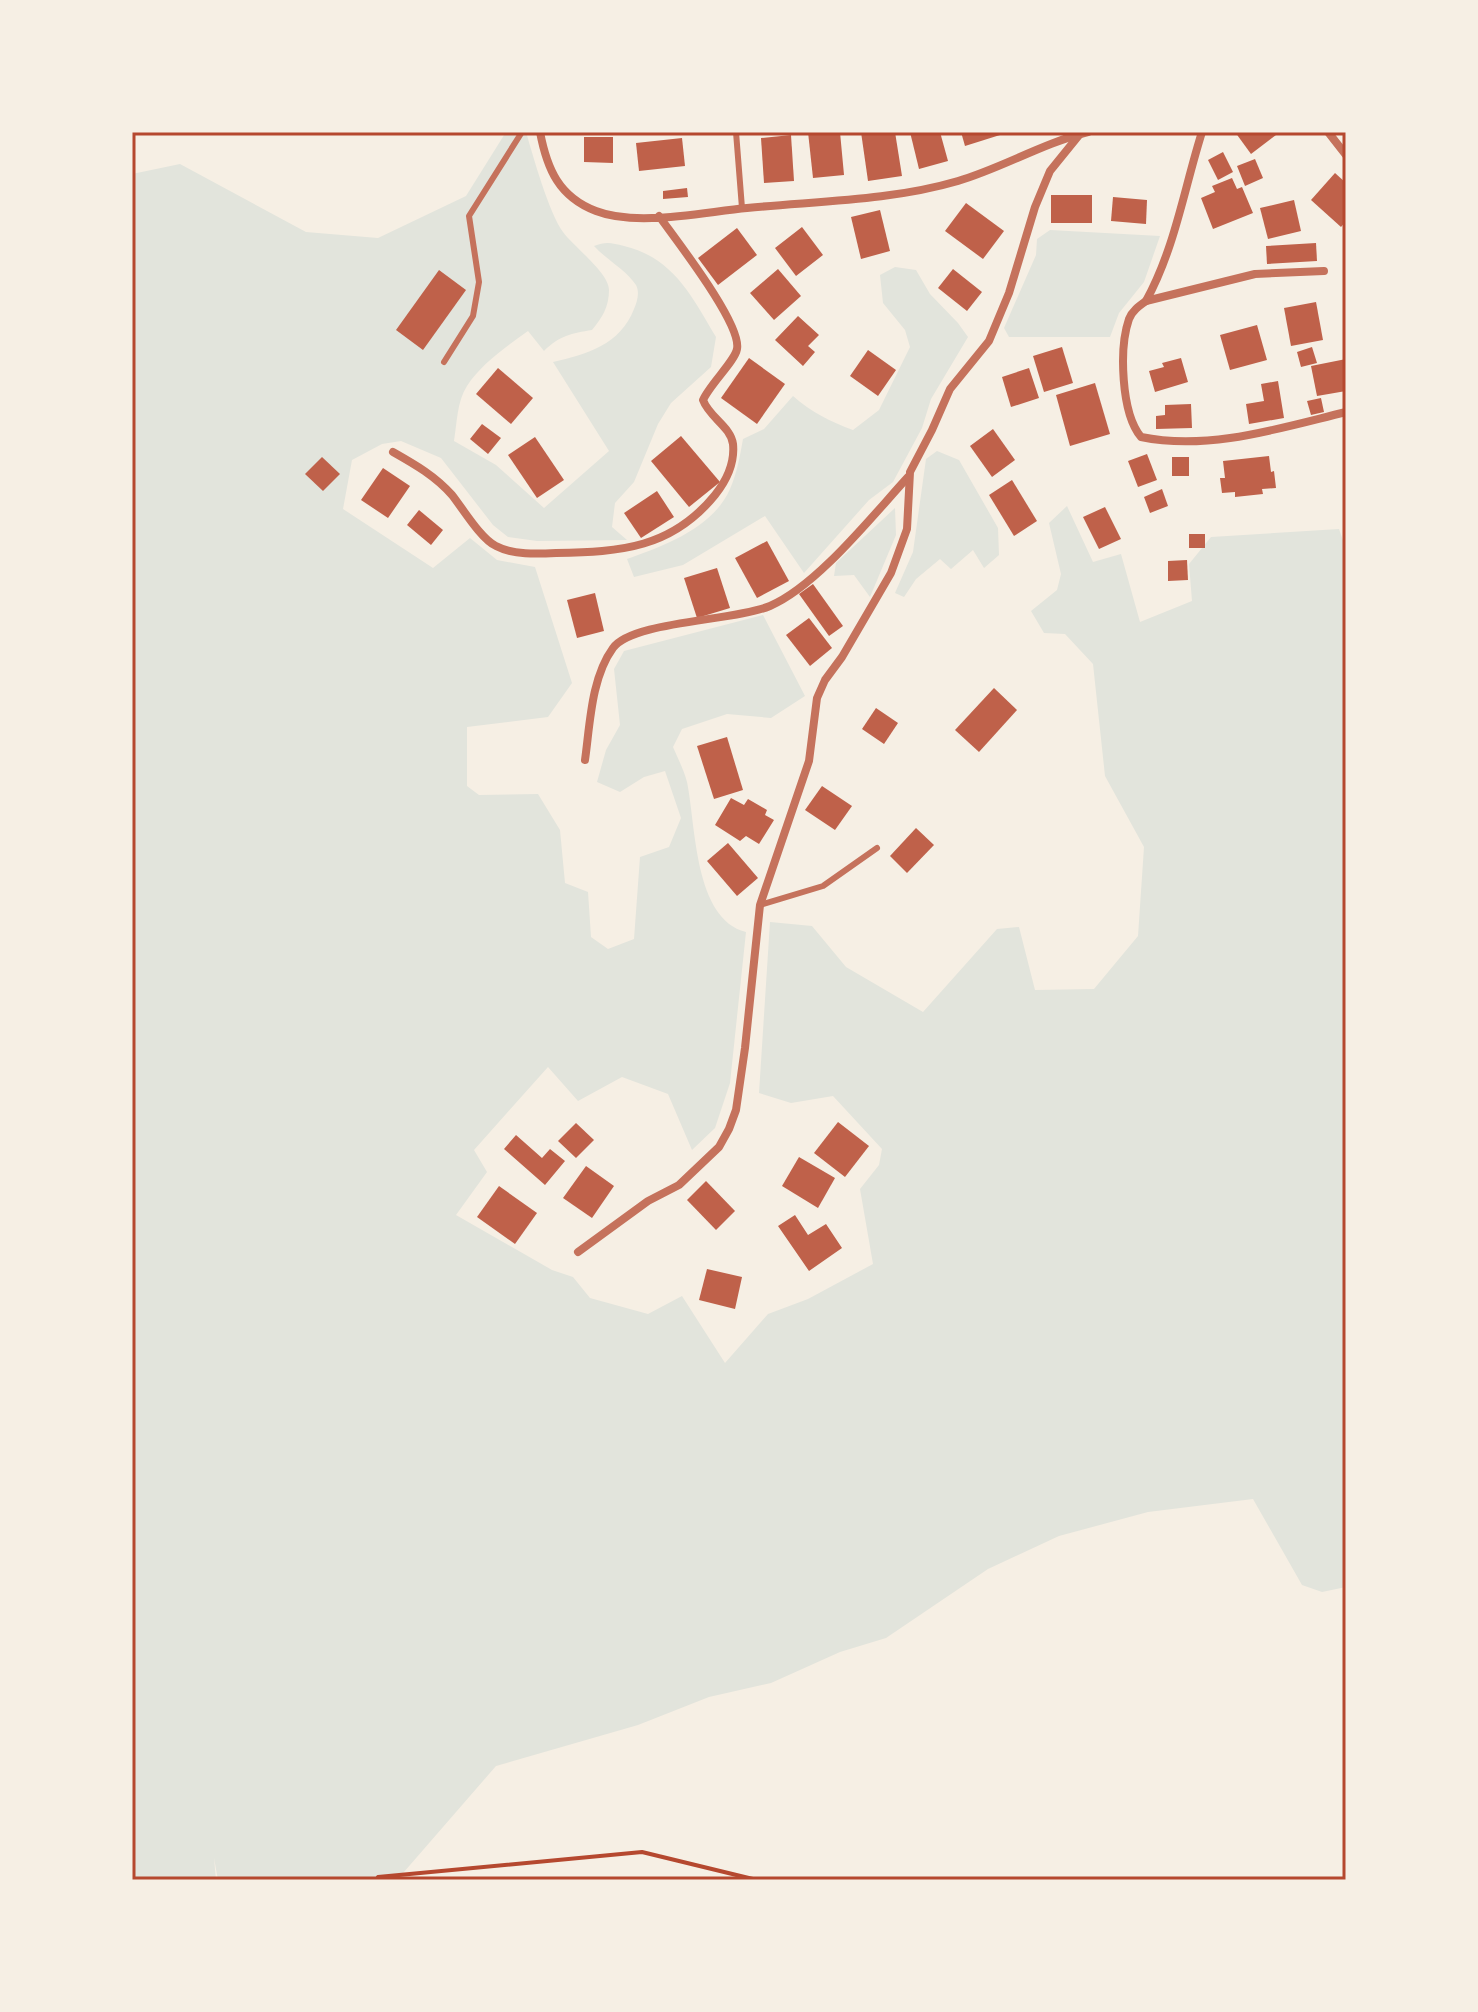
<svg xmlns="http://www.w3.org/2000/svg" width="1478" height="2012" font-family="'Sofia Sans Condensed',sans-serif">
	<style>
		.green { fill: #e2e4dc }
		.building { fill: #bf614a }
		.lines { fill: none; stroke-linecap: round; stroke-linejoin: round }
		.path { stroke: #b5482f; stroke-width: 4 }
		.service { stroke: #c5725c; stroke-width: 6 }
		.minor { stroke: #c5725c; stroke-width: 8 }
		.neatline { fill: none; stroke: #b5482f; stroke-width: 3 }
	</style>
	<rect width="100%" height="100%" fill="#f6efe4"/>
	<g class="green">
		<path d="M506 132H526C533 156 549 213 563 232 575 248 609 273 609 290 609 307 602 318 592 330 572 333 559 336 544 351L528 331C507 346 481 364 467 386 457 401 457 423 454 441L496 465 544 508 609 451 553 362C587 354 620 345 634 309 637 302 640 293 636 285 626 270 607 260 594 246 606 241 612 243 624 246 674 258 692 297 716 337L711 367 671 403 658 424 634 482 615 503 612 527 627 540 537 541 508 537 493 525 441 458 401 441 382 444 352 460 343 509 433 568 470 538 497 560 535 567 572 683 548 717 467 727V786L479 795 538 794 560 830 565 883 588 892 591 937 608 949 634 939 640 857 669 847 681 818 665 771 644 777 620 792 597 782 606 750 620 725 614 669 624 651 763 615 805 696 771 718 727 714 682 729 673 747C678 759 684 770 687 782 696 826 694 919 746 932L730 1083 715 1128 692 1150 668 1094 622 1077 578 1101 548 1067 474 1150 487 1172 456 1215 552 1270 573 1277 590 1298 648 1314 682 1296 725 1363 768 1314 808 1299 873 1264 860 1189 879 1165 882 1149 833 1096 791 1103 759 1093 770 922 812 926 846 967 923 1012 997 929 1019 927 1035 990 1094 989 1138 936 1144 847 1105 776 1093 664 1065 634 1044 633 1031 611 1057 590 1061 574 1049 523 1067 506 1093 562 1121 554 1140 622 1192 601 1189 564 1211 537 1339 529 1346 549V1587L1322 1592 1302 1585 1253 1499 1148 1512 1059 1536 988 1569 886 1638 840 1652 771 1683 709 1697 638 1725 496 1766 397 1880H218L214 1858 216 1880H132V174L180 164 306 232 378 238 466 196Z"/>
		<path d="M1050 230 1160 236 1144 282 1119 313 1110 337H1009L1004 328 1036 255 1037 239Z"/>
		<path d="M895 267 916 270 930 294 958 323 968 337 931 399 922 428 893 482 869 500 804 573 765 516 683 565 634 577 627 559C664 546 713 528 730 489 737 473 740 456 743 439L764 429 793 396C811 412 831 422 853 430L879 410 910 347 905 330 883 303 880 275Z"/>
		<path d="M937 451 959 460 998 528 999 555 984 568 973 550 951 569 940 559 916 579 904 597 895 593 913 552 926 459Z"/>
		<path d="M895 508 896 535 870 597 854 575 834 576 836 563Z"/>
	</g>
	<g class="building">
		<path d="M808 132H840L844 175 813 178Z"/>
		<path d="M861 132H895L902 176 868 181Z"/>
		<path d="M910 132H940L948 161 919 169Z"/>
		<path d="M961 132H999L1000 135 965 146Z"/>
		<path d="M1235 132H1280L1251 154Z"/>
		<path d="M791 135 794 181 764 183 761 138Z"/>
		<path d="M584 137H613V163L584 162Z"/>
		<path d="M682 138 685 166 639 171 636 143Z"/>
		<path d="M1223 152 1233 172 1218 180 1208 160Z"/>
		<path d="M1255 159 1263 178 1245 186 1237 166Z"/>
		<path d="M1335 173 1346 183V221L1341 227 1311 200Z"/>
		<path d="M1232 178 1237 189 1242 187 1253 213 1213 229 1201 198 1215 192 1212 186Z"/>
		<path d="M687 188 688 197 663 199V191Z"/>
		<rect x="1051" y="195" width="41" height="28"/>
		<path d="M1113 197 1147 200 1146 224 1111 221Z"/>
		<path d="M1294 200 1301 231 1268 239 1260 208Z"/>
		<path d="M966 203 1004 231 983 259 945 231Z"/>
		<path d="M880 210 890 251 861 259 851 217Z"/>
		<path d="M802 227 823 255 796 276 775 248Z"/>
		<path d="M737 228 757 255 718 285 698 258Z"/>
		<path d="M1316 243 1317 261 1267 264 1266 246Z"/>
		<path d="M778 269 801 296 774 320 750 293Z"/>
		<path d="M953 269 982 292 967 311 938 288Z"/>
		<path d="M439 270 466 290 423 350 396 330Z"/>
		<path d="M1316 302 1323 340 1291 346 1284 308Z"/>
		<path d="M798 316 819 335 808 346 815 352 803 366 775 340Z"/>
		<path d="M1257 325 1267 360 1230 370 1220 335Z"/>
		<path d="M1062 347 1073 383 1044 392 1033 356Z"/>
		<path d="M1312 347 1317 363 1301 367 1297 352Z"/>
		<path d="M868 350 896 370 878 396 850 376Z"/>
		<path d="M749 358 785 384 757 424 721 398Z"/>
		<path d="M1181 358 1188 382 1155 392 1149 371 1164 367 1162 363Z"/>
		<path d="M1346 359V391L1317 396 1311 366Z"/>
		<path d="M498 368 533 398 511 424 476 394Z"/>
		<path d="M1029 368 1039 398 1011 407 1002 377Z"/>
		<path d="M1278 381 1284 418 1249 424 1246 404 1264 401 1261 384Z"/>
		<path d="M1095 383 1110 434 1070 446 1056 395Z"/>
		<path d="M1321 398 1324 412 1311 415 1307 401Z"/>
		<path d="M1191 404 1192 428 1156 429V416L1165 415V405Z"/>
		<path d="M482 424 501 438 488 454 470 439Z"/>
		<path d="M993 429 1015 460 992 477 970 446Z"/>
		<path d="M681 436 720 482 689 507 651 461Z"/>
		<path d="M535 437 564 480 537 498 508 455Z"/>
		<path d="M1147 454 1157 480 1138 487 1128 461Z"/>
		<path d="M1269 456 1271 472 1274 471 1276 488 1262 489 1263 494 1235 497V492L1222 493 1220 478H1225L1223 461Z"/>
		<path d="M322 457 340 474 323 491 305 474Z"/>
		<rect x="1172" y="457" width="17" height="19"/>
		<path d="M383 468 410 486 388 518 361 500Z"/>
		<path d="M1012 480 1037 521 1014 536 989 495Z"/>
		<path d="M1162 489 1168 506 1150 513 1144 497Z"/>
		<path d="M657 491 674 517 641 538 624 513Z"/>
		<path d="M1105 507 1121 539 1099 549 1083 517Z"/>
		<path d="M419 510 443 530 431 545 407 525Z"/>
		<rect x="1189" y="534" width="16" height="14"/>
		<path d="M767 541 789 581 757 598 735 558Z"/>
		<path d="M1187 560 1188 580 1168 581V561Z"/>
		<path d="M717 568 730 608 697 618 684 578Z"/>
		<path d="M813 584 843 626 829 636 799 594Z"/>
		<path d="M595 593 604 631 577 638 567 600Z"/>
		<path d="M809 618 832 648 810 666 786 635Z"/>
		<path d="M994 688 1017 710 979 752 955 730Z"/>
		<path d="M876 708 898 723 884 744 862 729Z"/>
		<path d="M727 737 743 790 714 799 697 746Z"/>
		<path d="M822 786 852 806 835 830 805 810Z"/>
		<path d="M731 798 744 805 748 799 767 810 765 815 774 820 759 844 746 836 740 841 715 825Z"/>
		<path d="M916 828 934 845 907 873 890 856Z"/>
		<path d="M728 843 758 878 737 896 707 861Z"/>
		<path d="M838 1122 869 1146 845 1177 814 1153Z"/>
		<path d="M576 1123 594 1140 576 1158 558 1141Z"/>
		<path d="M516 1135 542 1158 550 1149 565 1161 545 1185 504 1149Z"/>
		<path d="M799 1157 835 1178 818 1208 782 1186Z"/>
		<path d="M586 1166 614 1186 592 1218 563 1198Z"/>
		<path d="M706 1181 735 1211 716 1230 687 1200Z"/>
		<path d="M499 1186 537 1213 515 1244 477 1217Z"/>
		<path d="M795 1215 808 1235 826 1224 842 1248 809 1271 778 1226Z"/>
		<path d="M707 1269 742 1277 735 1309 699 1300Z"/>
	</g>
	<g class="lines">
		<path class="path" d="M376 1880 378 1877 642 1852 757 1880"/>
		<g class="service">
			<path d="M736 132 742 208"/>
			<path d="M444 362 473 316 479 282 469 216 522 132"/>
			<path d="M760 905 823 886 877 848"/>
		</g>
		<g class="minor">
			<path d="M540 132C547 169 559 197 596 211 637 227 703 212 747 208 817 201 890 201 958 181 1002 168 1043 143 1088 132"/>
			<path d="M1328 132 1346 155"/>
			<path d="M1324 271 1255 274 1146 301C1139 306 1132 311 1129 319 1119 348 1121 413 1141 437 1209 451 1280 428 1346 412"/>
			<path d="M1146 301C1175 248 1184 189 1202 132"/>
			<path d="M393 452C416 465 435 476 452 495 463 509 481 539 496 546 513 555 537 554 556 553 621 552 672 548 715 495 727 480 735 464 733 444 731 427 709 417 703 400 710 384 735 361 737 349 742 324 676 240 659 216"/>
			<path d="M585 760C590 725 591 678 613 648 632 621 734 621 770 606 817 586 873 515 908 477"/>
			<path d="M578 1252 648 1201 679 1185 719 1147 729 1129 736 1110 745 1048 760 905 809 761 817 698 825 680 842 657 891 573 907 529 910 472 932 430 950 389 989 341 1009 293 1035 207 1050 171 1080 134"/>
		</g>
	</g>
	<rect width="1478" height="2012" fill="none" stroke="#f6efe4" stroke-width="268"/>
	<rect x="134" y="134" width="1210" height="1744" class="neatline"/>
</svg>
